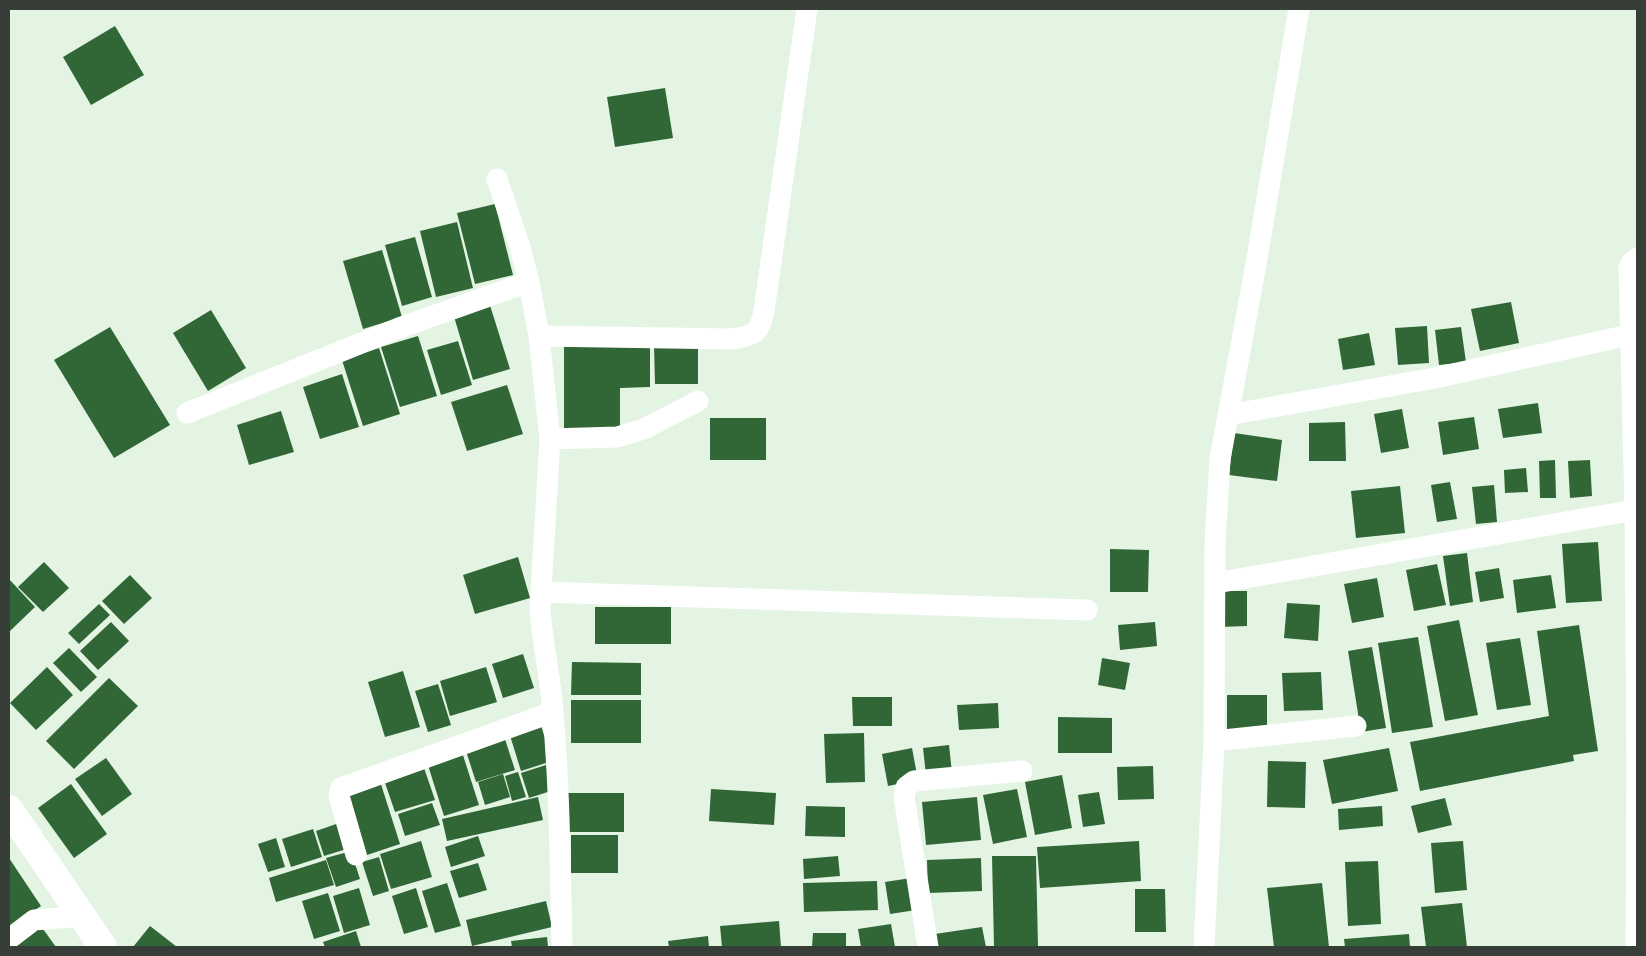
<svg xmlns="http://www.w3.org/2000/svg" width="1646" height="956" font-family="Signika,sans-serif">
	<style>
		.building { fill: #316637 }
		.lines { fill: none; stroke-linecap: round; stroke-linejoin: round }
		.street { stroke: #fff; stroke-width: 21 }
		.secondary { stroke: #fff; stroke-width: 28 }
	</style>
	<rect width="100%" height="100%" fill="#e3f4e3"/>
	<g class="building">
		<path d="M115 26 144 75 91 105 63 57Z"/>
		<path d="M665 88 673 138 615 147 607 97Z"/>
		<path d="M495 204 513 275 475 284 457 213Z"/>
		<path d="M457 222 473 288 436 297 420 231Z"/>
		<path d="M415 237 432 297 402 306 385 245Z"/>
		<path d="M382 250 402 317 363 329 343 261Z"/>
		<path d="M488 299 510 369 473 380 452 310Z"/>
		<path d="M1511 302 1519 343 1480 351 1471 309Z"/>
		<path d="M211 310 246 368 208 391 173 333Z"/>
		<path d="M1427 326 1429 363 1398 365 1395 328Z"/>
		<path d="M110 327 170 425 114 458 54 360Z"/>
		<path d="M1461 327 1466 362 1439 365 1435 330Z"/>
		<path d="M1369 333 1375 365 1343 370 1338 339Z"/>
		<path d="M418 336 437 396 400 407 381 347Z"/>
		<path d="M458 341 472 385 441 395 427 350Z"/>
		<path d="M564 345H650V387L620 388V432H564Z"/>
		<path d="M654 345H698V384H655Z"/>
		<path d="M379 348 400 414 363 426 342 360Z"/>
		<path d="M342 374 359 427 320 439 303 387Z"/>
		<path d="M507 385 523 434 467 451 451 402Z"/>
		<path d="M1538 403 1542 433 1503 438 1498 409Z"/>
		<path d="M1402 409 1409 448 1381 453 1374 414Z"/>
		<path d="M281 411 294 452 249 465 237 425Z"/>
		<path d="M1474 417 1479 449 1443 455 1438 422Z"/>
		<rect x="710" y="418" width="56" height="42"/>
		<path d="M1345 422 1346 461H1309V423Z"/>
		<path d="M1234 433 1282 440 1277 481 1229 475Z"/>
		<path d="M1555 460 1556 498H1540L1539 461Z"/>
		<path d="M1590 460 1592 496 1570 498 1568 461Z"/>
		<path d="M1526 468 1528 492 1505 493 1504 470Z"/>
		<path d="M1450 482 1457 519 1437 522 1431 485Z"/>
		<path d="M1494 485 1497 522 1476 524 1472 487Z"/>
		<path d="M1400 486 1405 533 1356 538 1351 491Z"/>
		<path d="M1598 542 1602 601 1566 603 1562 544Z"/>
		<path d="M1110 549 1149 550 1148 592H1110Z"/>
		<path d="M1467 553 1473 602 1450 606 1443 556Z"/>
		<path d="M518 557 530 598 475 614 463 575Z"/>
		<path d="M44 562 69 588 43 612 18 587Z"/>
		<path d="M1437 564 1446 605 1414 611 1406 570Z"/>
		<path d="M1499 568 1504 598 1480 602 1475 572Z"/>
		<path d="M130 575 152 598 124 624 102 601Z"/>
		<path d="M1551 575 1556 608 1517 613 1513 580Z"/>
		<path d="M1377 578 1384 617 1352 623 1344 584Z"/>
		<path d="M9 579 35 607 9 632Z"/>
		<path d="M1220 591H1247V626L1220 627Z"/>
		<path d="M1287 603 1320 605 1318 641 1284 638Z"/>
		<path d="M99 604 110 615 79 644 68 633Z"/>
		<rect x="595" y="607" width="76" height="37"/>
		<path d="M1459 620 1478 715 1445 721 1427 626Z"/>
		<path d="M111 622 129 641 98 670 80 651Z"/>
		<path d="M1155 622 1157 646 1120 650 1118 625Z"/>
		<path d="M1579 625 1598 751 1573 755 1574 761 1420 791 1410 742 1549 716 1537 631Z"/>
		<path d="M1418 637 1433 727 1392 733 1378 643Z"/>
		<path d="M1520 638 1531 705 1497 710 1486 643Z"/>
		<path d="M1372 647 1386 728 1361 732 1348 651Z"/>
		<path d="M69 648 97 677 81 692 53 663Z"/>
		<path d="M523 654 534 688 503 698 492 664Z"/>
		<path d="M1102 658 1130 663 1125 690 1098 685Z"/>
		<path d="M572 662 641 663V695H571Z"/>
		<path d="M47 667 73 695 36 730 10 703Z"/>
		<path d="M486 667 497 702 450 716 440 681Z"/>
		<path d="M403 671 420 727 385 737 368 682Z"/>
		<path d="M1321 672 1323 710 1284 711 1282 673Z"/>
		<path d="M109 678 138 706 74 769 46 741Z"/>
		<path d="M438 684 451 725 428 732 415 691Z"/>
		<path d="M1227 695H1267V730L1227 731Z"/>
		<path d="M852 697H892V726H853Z"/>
		<rect x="571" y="700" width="70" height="43"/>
		<path d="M998 703 999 728 959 730 957 705Z"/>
		<path d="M1058 717 1112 718V753H1058Z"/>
		<path d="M539 719 552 761 521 771 508 729Z"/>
		<path d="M503 733 515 770 476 782 464 745Z"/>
		<path d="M864 733 865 782 826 783 824 734Z"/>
		<path d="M949 745 952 773 926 775 923 748Z"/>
		<path d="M912 748 918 780 888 786 882 754Z"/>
		<path d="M1389 748 1398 791 1332 804 1323 760Z"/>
		<path d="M461 749 479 805 444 816 426 759Z"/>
		<path d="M106 758 132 794 102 816 75 779Z"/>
		<path d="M1268 761 1306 762 1305 808 1267 807Z"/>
		<path d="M546 765 554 790 529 798 521 773Z"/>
		<path d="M1153 766 1154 799 1118 800 1117 767Z"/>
		<path d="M424 768 435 800 395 812 384 780Z"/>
		<path d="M518 772 526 797 512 801 505 776Z"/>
		<path d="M503 774 510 797 485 805 478 782Z"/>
		<path d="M1062 775 1072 828 1035 835 1025 782Z"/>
		<path d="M379 778 400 844 367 855 347 788Z"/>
		<path d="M71 784 107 834 74 858 38 808Z"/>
		<path d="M711 789 776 793 774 825 709 821Z"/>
		<path d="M1017 789 1027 837 993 844 983 795Z"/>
		<path d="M1099 792 1105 824 1083 827 1078 795Z"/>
		<rect x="565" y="793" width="59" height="39"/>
		<path d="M538 797 543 820 447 841 442 819Z"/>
		<path d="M977 797 981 840 926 845 922 802Z"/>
		<path d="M1445 798 1452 825 1418 833 1411 806Z"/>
		<path d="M432 803 440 825 405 836 398 814Z"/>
		<path d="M806 806 845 807V837L805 836Z"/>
		<path d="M1382 806 1383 826 1339 830 1338 809Z"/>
		<path d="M342 822 350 848 324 856 316 831Z"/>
		<path d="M313 829 322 857 291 867 282 839Z"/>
		<rect x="571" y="835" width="47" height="38"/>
		<path d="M478 836 485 856 451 867 445 847Z"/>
		<path d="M276 838 285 867 268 872 258 844Z"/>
		<path d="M421 841 432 877 391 889 380 854Z"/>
		<path d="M1139 841 1141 881 1040 888 1037 847Z"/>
		<path d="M1463 841 1467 890 1435 893 1431 843Z"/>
		<path d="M351 851 360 879 336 887 326 858Z"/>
		<path d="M838 856 840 876 804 879 803 859Z"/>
		<path d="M992 856H1036L1038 947H994Z"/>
		<path d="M379 857 389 891 373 896 362 862Z"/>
		<path d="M9 858 41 906 9 928Z"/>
		<path d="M981 858 982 891 928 893 927 860Z"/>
		<path d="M326 860 334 885 276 902 269 878Z"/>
		<path d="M1378 861 1381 924 1348 926 1345 862Z"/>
		<path d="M478 863 487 890 459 898 450 871Z"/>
		<path d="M911 878 916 910 890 914 885 882Z"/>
		<path d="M877 881 878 910 804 912 803 883Z"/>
		<path d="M447 883 461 926 435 933 422 891Z"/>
		<path d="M1322 883 1329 947H1274L1267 888Z"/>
		<path d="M359 888 370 925 344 933 333 896Z"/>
		<path d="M416 888 428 927 404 934 392 896Z"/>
		<path d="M1135 889H1165L1166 932H1135Z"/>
		<path d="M328 893 340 931 314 939 302 901Z"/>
		<path d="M546 901 552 927 472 946 466 920Z"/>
		<path d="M1462 903 1467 947H1426L1421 907Z"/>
		<path d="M779 921 781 947H722L720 926Z"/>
		<path d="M38 922 56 947H13Z"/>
		<path d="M891 924 895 947H861L858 929Z"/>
		<path d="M150 926 177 947H133Z"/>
		<path d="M982 927 986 947H937L935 934Z"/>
		<path d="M356 931 361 947H325L323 942Z"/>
		<path d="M813 933H846V947H812Z"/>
		<path d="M1409 934 1410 947H1345L1344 939Z"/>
		<path d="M708 936 709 947H669L668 941Z"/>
		<path d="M547 937 548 947H512L511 941Z"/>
	</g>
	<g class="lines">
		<g class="street">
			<path d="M497 179 520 247 529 282 539 336 550 439 540 608C542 643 551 678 553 714 560 791 560 869 562 947"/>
			<path d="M539 336 732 339C754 336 760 333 764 311L807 9"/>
			<path d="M187 413 399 328 529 282"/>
			<path d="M1228 415 1435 378 1629 335"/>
			<path d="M550 439 617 437 644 429 698 401"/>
			<path d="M1216 583 1635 510"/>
			<path d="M541 592 1087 610"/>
			<path d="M1214 741 1356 726"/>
			<path d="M356 855 339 796 341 788 553 712"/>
			<path d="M9 939 34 920 83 916"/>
			<path d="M928 947 904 797 906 787 914 781 1022 771"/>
			<path d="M1204 947 1214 741 1215 543 1220 459 1255 270 1299 9"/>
			<path d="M1636 947 1637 767 1635 510 1629 268 1632 262 1637 258"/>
		</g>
		<path class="secondary" d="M9 809 103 947"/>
	</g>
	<rect width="1646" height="956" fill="none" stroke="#373e37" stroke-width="20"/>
</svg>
